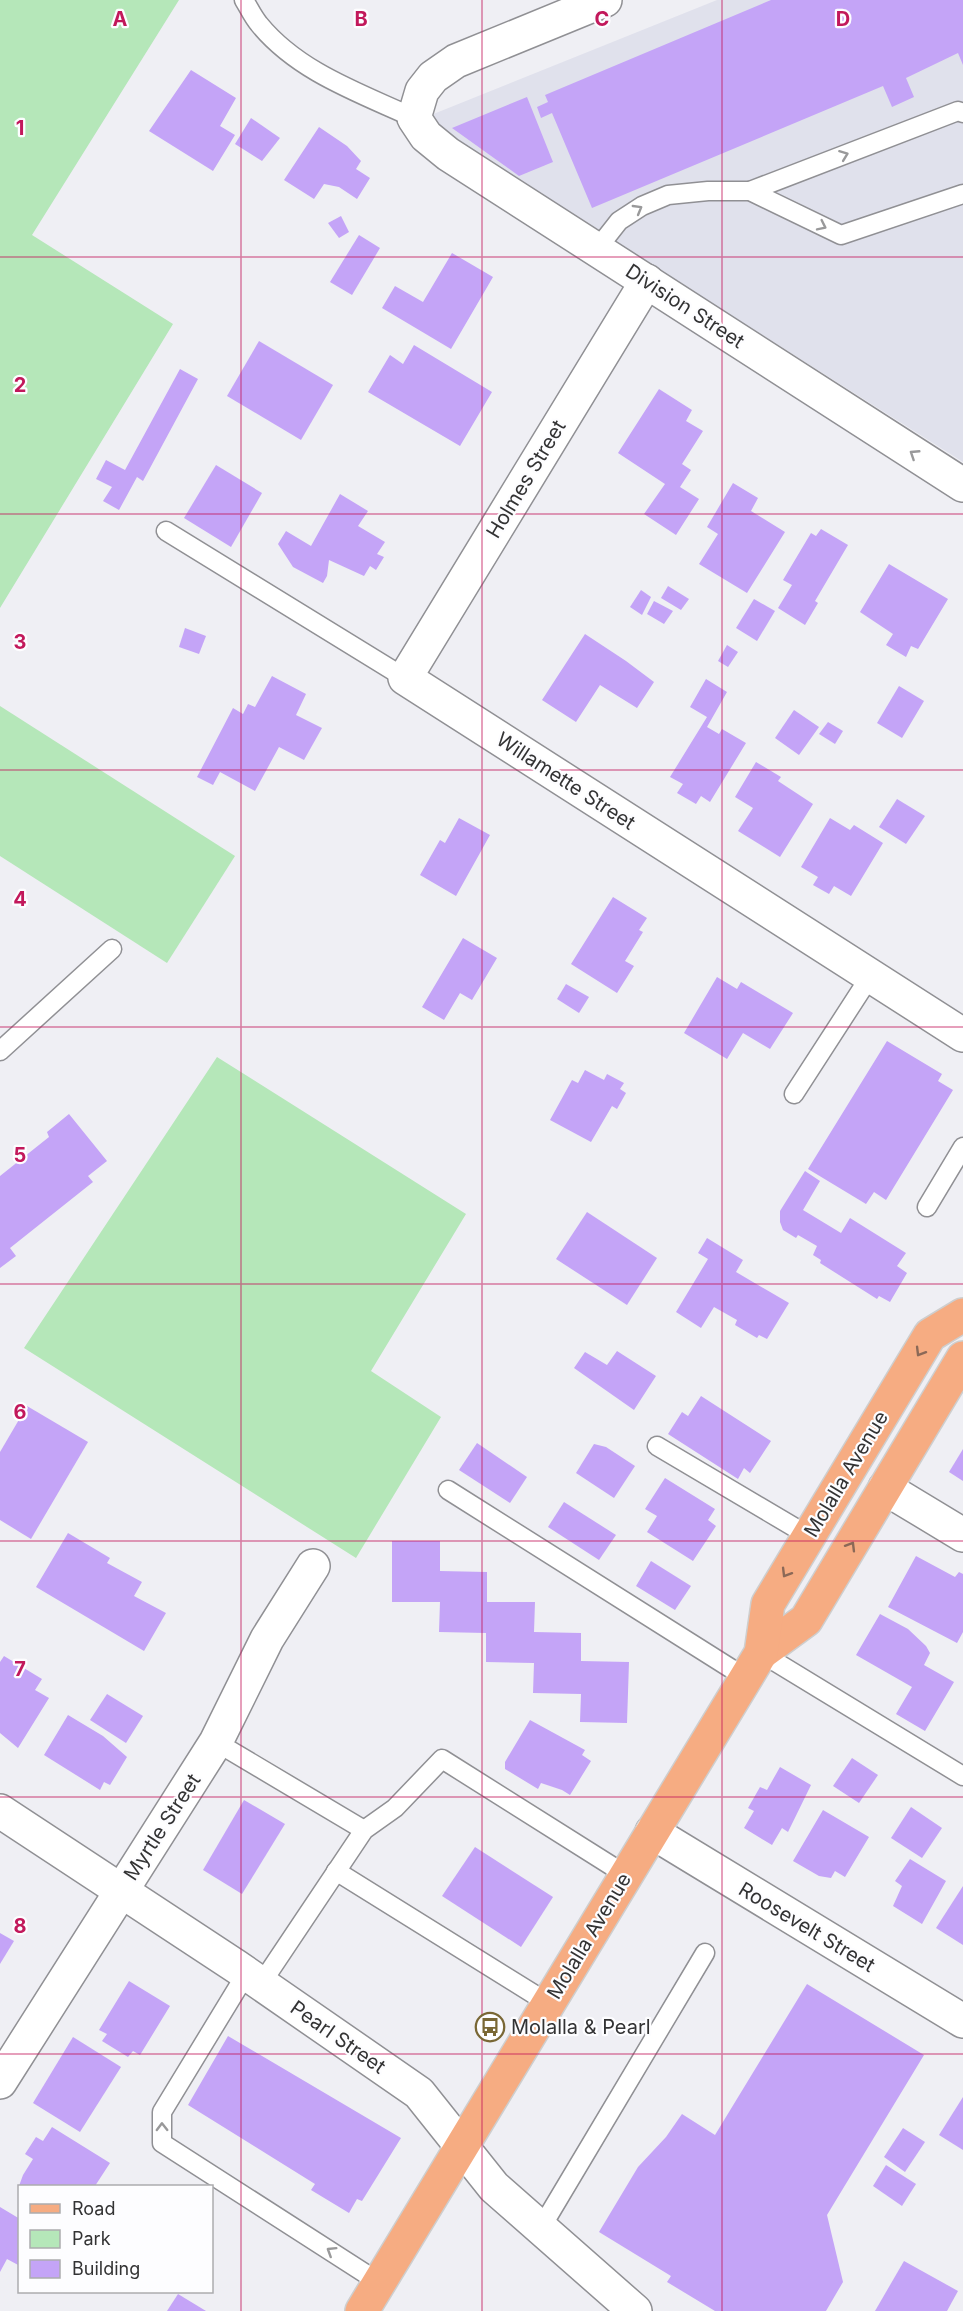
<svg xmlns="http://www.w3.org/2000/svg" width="963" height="2311" font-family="Inter,sans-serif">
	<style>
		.built { fill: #e0e1ec }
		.green { fill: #b5e7b9 }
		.building { fill: #c4a4f7 }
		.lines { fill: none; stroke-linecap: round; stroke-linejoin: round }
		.service-casing { stroke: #909094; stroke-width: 21 }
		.minor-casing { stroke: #909094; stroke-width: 36 }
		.tertiary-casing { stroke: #909094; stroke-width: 36 }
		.primary-casing { stroke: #cecece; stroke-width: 36 }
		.service { stroke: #fff; stroke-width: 18 }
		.minor { stroke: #fff; stroke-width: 33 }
		.tertiary { stroke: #fff; stroke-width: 33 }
		.primary { stroke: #f6ac82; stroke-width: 33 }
		.oneway { stroke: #99999a }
		.oneway2 { stroke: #8b6957 }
		.grid { fill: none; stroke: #c2185b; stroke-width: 1.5; stroke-opacity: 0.55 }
		.labels { text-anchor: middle; stroke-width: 4.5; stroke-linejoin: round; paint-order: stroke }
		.street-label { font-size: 20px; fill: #333334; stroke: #fdfdff }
		.poi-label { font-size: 20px; fill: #333334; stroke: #fdfdff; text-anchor: start }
		.grid-label { font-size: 20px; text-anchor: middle; font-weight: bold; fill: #c2185b; stroke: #fdfdff; stroke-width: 4.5; stroke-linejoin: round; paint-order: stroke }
	</style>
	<rect width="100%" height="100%" fill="#efeff4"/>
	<path class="built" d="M717 0H963V462L421 119Z"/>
	<g class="green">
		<path d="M0 0H179L32 235 173 324 0 608Z"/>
		<path d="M0 706 235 856 167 963 0 856Z"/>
		<path d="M217 1057 466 1214 371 1371 441 1417 356 1558 24 1348Z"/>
	</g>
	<g class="building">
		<path d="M771 0H963V65L958 53 906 78 914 97 892 107 883 86 592 208 552 113 541 118 537 107 548 102 545 95Z"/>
		<path d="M191 70 236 98 220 126 235 135 213 171 149 131Z"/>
		<path d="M527 97 553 162 519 176 452 128Z"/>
		<path d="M251 118 280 138 262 161 235 144Z"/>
		<path d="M319 127 347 146 361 161 356 169 370 178 357 199 339 187 324 184 314 199 284 180Z"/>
		<path d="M341 216 349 232 339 238 328 223Z"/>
		<path d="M359 235 380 248 352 295 330 282Z"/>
		<path d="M452 253 493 277 451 349 382 308 395 286 423 302Z"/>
		<path d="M259 341 333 385 301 440 227 396Z"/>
		<path d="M414 345 492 392 460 446 368 392 390 355 403 364Z"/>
		<path d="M180 369 198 379 143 481 137 477 119 510 103 501 112 487 96 479 106 460 125 470Z"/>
		<path d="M659 389 692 410 686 421 703 431 682 464 691 470 680 487 699 499 676 535 644 514 665 484 618 453Z"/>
		<path d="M216 465 262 493 231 547 184 518Z"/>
		<path d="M733 483 758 498 751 511 785 532 747 593 699 564 718 534 707 527Z"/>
		<path d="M340 494 368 511 358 526 385 542 377 554 384 557 376 570 370 566 364 576 329 560 327 576 323 583 293 567 278 544 286 531 311 546Z"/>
		<path d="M821 529 848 545 815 601 818 603 805 625 778 608 792 585 783 580 811 533 816 536Z"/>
		<path d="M889 564 948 599 918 649 911 646 906 657 886 645 893 634 860 612Z"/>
		<path d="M668 586 689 599 681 610 661 598Z"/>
		<path d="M641 590 651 597 642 615 630 607Z"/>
		<path d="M754 599 775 611 757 641 736 628Z"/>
		<path d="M654 601 673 611 664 624 647 614Z"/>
		<path d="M185 628 206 636 199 654 179 647Z"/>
		<path d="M585 634 626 661 654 682 637 708 600 685 576 722 542 700Z"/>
		<path d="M727 645 738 652 728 667 718 661Z"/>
		<path d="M272 676 306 694 296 715 322 728 304 760 279 747 255 791 220 772 213 785 197 777 233 708 243 714 248 704 255 707Z"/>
		<path d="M706 679 727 692 707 727 719 734 722 729 746 743 710 802 701 796 696 804 677 793 683 784 670 777 707 717 690 707Z"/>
		<path d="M899 686 924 701 902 738 877 723Z"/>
		<path d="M794 710 819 727 799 755 775 738Z"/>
		<path d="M828 722 843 731 835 744 819 734Z"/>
		<path d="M756 762 781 777 778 781 813 804 780 857 738 831 753 808 735 797Z"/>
		<path d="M897 799 925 816 906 844 879 827Z"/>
		<path d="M459 818 490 835 456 896 420 875 440 840 445 843Z"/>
		<path d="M830 818 850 830 854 825 883 843 851 896 834 886 829 894 813 885 818 877 801 867Z"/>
		<path d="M613 897 647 918 639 930 643 932 625 961 634 966 617 993 571 964Z"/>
		<path d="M463 938 497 958 472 1000 460 993 444 1020 422 1007Z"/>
		<path d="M717 977 737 989 741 982 793 1013 770 1049 743 1033 727 1059 684 1033Z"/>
		<path d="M566 984 589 997 579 1013 557 999Z"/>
		<path d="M887 1041 942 1074 938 1081 953 1090 886 1200 874 1192 866 1204 808 1169Z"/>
		<path d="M585 1070 604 1080 607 1074 624 1083 620 1089 626 1093 617 1109 612 1106 591 1142 550 1120 572 1080 578 1083Z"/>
		<path d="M69 1114 107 1161 88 1176 93 1182 10 1248 16 1256 0 1268V1176L49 1137 47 1132Z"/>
		<path d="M805 1171 820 1181 803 1210 841 1233 850 1218 906 1253 897 1266 907 1273 890 1302 879 1296 877 1299 820 1263 821 1260 813 1255 817 1246 798 1235 796 1238 783 1230 780 1222V1211Z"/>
		<path d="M587 1212 657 1258 627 1305 556 1259Z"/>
		<path d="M707 1238 743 1260 736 1272 789 1303 767 1339 759 1335 757 1338 735 1325 737 1320 714 1307 701 1328 676 1312 708 1259 698 1253Z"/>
		<path d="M617 1351 656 1376 634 1410 574 1368 585 1352 607 1365Z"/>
		<path d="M701 1396 771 1441 750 1473 744 1468 738 1479 668 1434 682 1412 688 1416Z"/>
		<path d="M27 1406 88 1442 31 1539 0 1520V1452Z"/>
		<path d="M477 1443 527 1477 510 1503 459 1470Z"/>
		<path d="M594 1444 606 1447 635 1466 614 1498 576 1473Z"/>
		<path d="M963 1449V1481L949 1472Z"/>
		<path d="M665 1478 715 1509 708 1520 716 1526 693 1561 647 1532 657 1516 645 1509Z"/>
		<path d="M564 1502 616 1535 599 1560 548 1527Z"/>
		<path d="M68 1533 110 1558 107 1563 142 1582 134 1596 166 1613 144 1651 36 1587Z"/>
		<path d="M392 1541H440V1571L487 1572V1602H535L534 1632 581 1633V1661L629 1662 627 1723 580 1722 581 1694 533 1693 534 1663 486 1662V1633L439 1632 440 1602H392Z"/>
		<path d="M916 1556 955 1577 959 1572 963 1574V1632L957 1643 888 1607Z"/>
		<path d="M651 1561 691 1586 675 1610 636 1586Z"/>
		<path d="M880 1614 908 1629 926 1646 930 1653 924 1665 954 1682 925 1731 896 1714 912 1687 856 1655Z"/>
		<path d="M4 1656 42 1679 35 1690 49 1698 18 1748 0 1733V1662Z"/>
		<path d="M107 1694 143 1716 126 1743 90 1720Z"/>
		<path d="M68 1715 103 1736 127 1757 110 1785 104 1782 100 1790 44 1755Z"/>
		<path d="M530 1720 585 1750 582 1755 591 1761 570 1795 562 1790 541 1783 538 1789 505 1769V1762Z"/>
		<path d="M852 1758 878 1775 859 1803 833 1786Z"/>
		<path d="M780 1767 811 1785 788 1832 782 1828 772 1845 744 1828 754 1811 748 1808 760 1787 767 1790Z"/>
		<path d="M244 1800 285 1824 242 1894 203 1870Z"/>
		<path d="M911 1807 942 1828 922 1858 891 1838Z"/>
		<path d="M823 1810 869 1837 845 1877 835 1871 831 1878 819 1876 793 1861Z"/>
		<path d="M475 1847 553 1897 521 1947 442 1896Z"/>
		<path d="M910 1859 946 1881 922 1924 893 1906 902 1886 895 1881Z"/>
		<path d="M963 1886V1945L936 1928Z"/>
		<path d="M0 1933 14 1941 0 1964Z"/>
		<path d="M129 1981 170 2006 140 2055 133 2051 128 2057 102 2041 107 2034 99 2030Z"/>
		<path d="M807 1984 924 2055 827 2215 843 2282 826 2311H715L667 2282 671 2276 599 2232 638 2167 666 2137 682 2114 715 2135Z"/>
		<path d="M228 2036 401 2138 362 2201 357 2199 349 2213 311 2190 315 2184 188 2105Z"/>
		<path d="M73 2037 121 2067 80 2132 33 2103Z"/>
		<path d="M963 2097V2150L939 2135Z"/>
		<path d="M52 2127 110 2163 95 2186H19L23 2175 33 2159 25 2154 36 2137 43 2141Z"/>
		<path d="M903 2128 925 2142 905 2172 884 2157Z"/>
		<path d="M886 2165 916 2184 902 2206 873 2186Z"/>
		<path d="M0 2207 20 2219V2266L7 2259 0 2272Z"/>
		<path d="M904 2261 958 2291 947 2311H875Z"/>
		<path d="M178 2294 206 2311H167Z"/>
	</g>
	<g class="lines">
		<g class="service-casing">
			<g id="service">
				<path d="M244 0C249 8 253 17 259 24 298 72 360 93 414 118"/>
				<path d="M750 191 958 111 963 113"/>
				<path d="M597 249 619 221 642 206 668 195 708 191H750L841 235 963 194"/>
				<path d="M166 531 405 678"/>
				<path d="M0 1051 112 949"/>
				<path d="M794 1094 871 975"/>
				<path d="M927 1207 963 1147"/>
				<path d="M657 1446 809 1536"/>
				<path d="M448 1490 746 1678"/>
				<path d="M761 1653 963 1776"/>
				<path d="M216 1742 364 1830"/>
				<path d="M336 1871 548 2003"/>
				<path d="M246 1974 162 2112V2143L380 2283"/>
				<path d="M261 1984 364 1830 395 1808 442 1759 626 1875"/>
				<path d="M541 2228 705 1953"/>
			</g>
		</g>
		<g class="minor-casing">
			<g id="minor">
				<path d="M605 0 456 61 433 77 422 91 414 118 426 136 448 154 963 485"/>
				<path d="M647 281 405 678 963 1035"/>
				<path d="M885 1488 963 1535"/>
				<path d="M652 1832 963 2021"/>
				<path d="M0 2082 216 1742 267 1639 313 1566"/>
			</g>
		</g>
		<g class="tertiary-casing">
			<path id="tertiary" d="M0 1811 237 1967 419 2093 494 2187 635 2311"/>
		</g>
		<g class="primary-casing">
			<g id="primary">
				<path d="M761 1653 806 1620 963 1358"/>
				<path d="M362 2311 761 1653 768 1604 930 1335 963 1315"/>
			</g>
		</g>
		<use href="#service" class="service"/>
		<use href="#minor" class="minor"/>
		<use href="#tertiary" class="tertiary"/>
		<use href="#primary" class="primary"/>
	</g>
	<defs><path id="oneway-chevron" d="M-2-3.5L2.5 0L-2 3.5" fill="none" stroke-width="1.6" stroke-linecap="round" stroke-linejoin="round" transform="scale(1.5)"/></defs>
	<g class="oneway">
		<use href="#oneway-chevron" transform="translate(844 155) rotate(-21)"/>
		<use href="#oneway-chevron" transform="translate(638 209) rotate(-30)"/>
		<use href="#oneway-chevron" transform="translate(822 226) rotate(26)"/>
		<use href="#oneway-chevron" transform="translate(914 454) rotate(-147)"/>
		<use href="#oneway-chevron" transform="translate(162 2127) rotate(-91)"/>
		<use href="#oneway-chevron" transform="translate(331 2251) rotate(-148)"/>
	</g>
	<g class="oneway2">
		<use href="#oneway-chevron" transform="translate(920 1352) rotate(121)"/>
		<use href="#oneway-chevron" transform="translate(851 1546) rotate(-59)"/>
		<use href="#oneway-chevron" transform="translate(786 1573) rotate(121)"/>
	</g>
	<path class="grid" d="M241 0V2311M482 0V2311M722 0V2311M0 257H963M0 514H963M0 770H963M0 1027H963M0 1284H963M0 1541H963M0 1797H963M0 2054H963"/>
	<defs>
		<g id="bus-ring" transform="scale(1.5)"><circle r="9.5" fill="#fdfdff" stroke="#796735" stroke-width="1.5"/><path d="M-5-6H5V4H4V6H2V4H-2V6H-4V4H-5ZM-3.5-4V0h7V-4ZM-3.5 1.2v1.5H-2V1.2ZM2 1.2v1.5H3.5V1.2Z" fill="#796735"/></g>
	</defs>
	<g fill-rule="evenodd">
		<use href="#bus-ring" x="490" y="2027"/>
	</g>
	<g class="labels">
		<g class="street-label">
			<text transform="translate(685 306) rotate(33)" y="7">Division Street</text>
			<text transform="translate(526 479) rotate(-59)" y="7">Holmes Street</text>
			<text transform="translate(566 781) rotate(33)" y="7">Willamette Street</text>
			<text transform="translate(846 1474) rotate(-59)" y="7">Molalla Avenue</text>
			<text transform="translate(162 1827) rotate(-57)" y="7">Myrtle Street</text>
			<text transform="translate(807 1927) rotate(31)" y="7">Roosevelt Street</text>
			<text transform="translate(589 1936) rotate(-59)" y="7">Molalla Avenue</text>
			<text transform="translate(338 2037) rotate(35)" y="7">Pearl Street</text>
		</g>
		<g class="poi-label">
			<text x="511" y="2034">Molalla &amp; Pearl</text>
		</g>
	</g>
	<g class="grid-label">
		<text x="120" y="26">A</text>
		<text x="361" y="26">B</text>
		<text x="602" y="26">C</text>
		<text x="843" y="26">D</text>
		<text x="20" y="135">1</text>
		<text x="20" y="392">2</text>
		<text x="20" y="649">3</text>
		<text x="20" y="906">4</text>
		<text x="20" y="1162">5</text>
		<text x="20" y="1419">6</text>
		<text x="20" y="1676">7</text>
		<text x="20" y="1933">8</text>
	</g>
	<rect x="18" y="2185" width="195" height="108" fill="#fdfdff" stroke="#acacae" stroke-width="1.5"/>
	<rect x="30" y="2204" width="30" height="9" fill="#f6ac82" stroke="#acacae" stroke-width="1.5"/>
	<text x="72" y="2215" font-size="18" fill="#333334">Road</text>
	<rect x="30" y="2230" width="30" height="18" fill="#b5e7b9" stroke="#acacae" stroke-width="1.5"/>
	<text x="72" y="2245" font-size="18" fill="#333334">Park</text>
	<rect x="30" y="2260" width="30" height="18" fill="#c4a4f7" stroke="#acacae" stroke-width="1.5"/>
	<text x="72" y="2275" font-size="18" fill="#333334">Building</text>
</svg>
